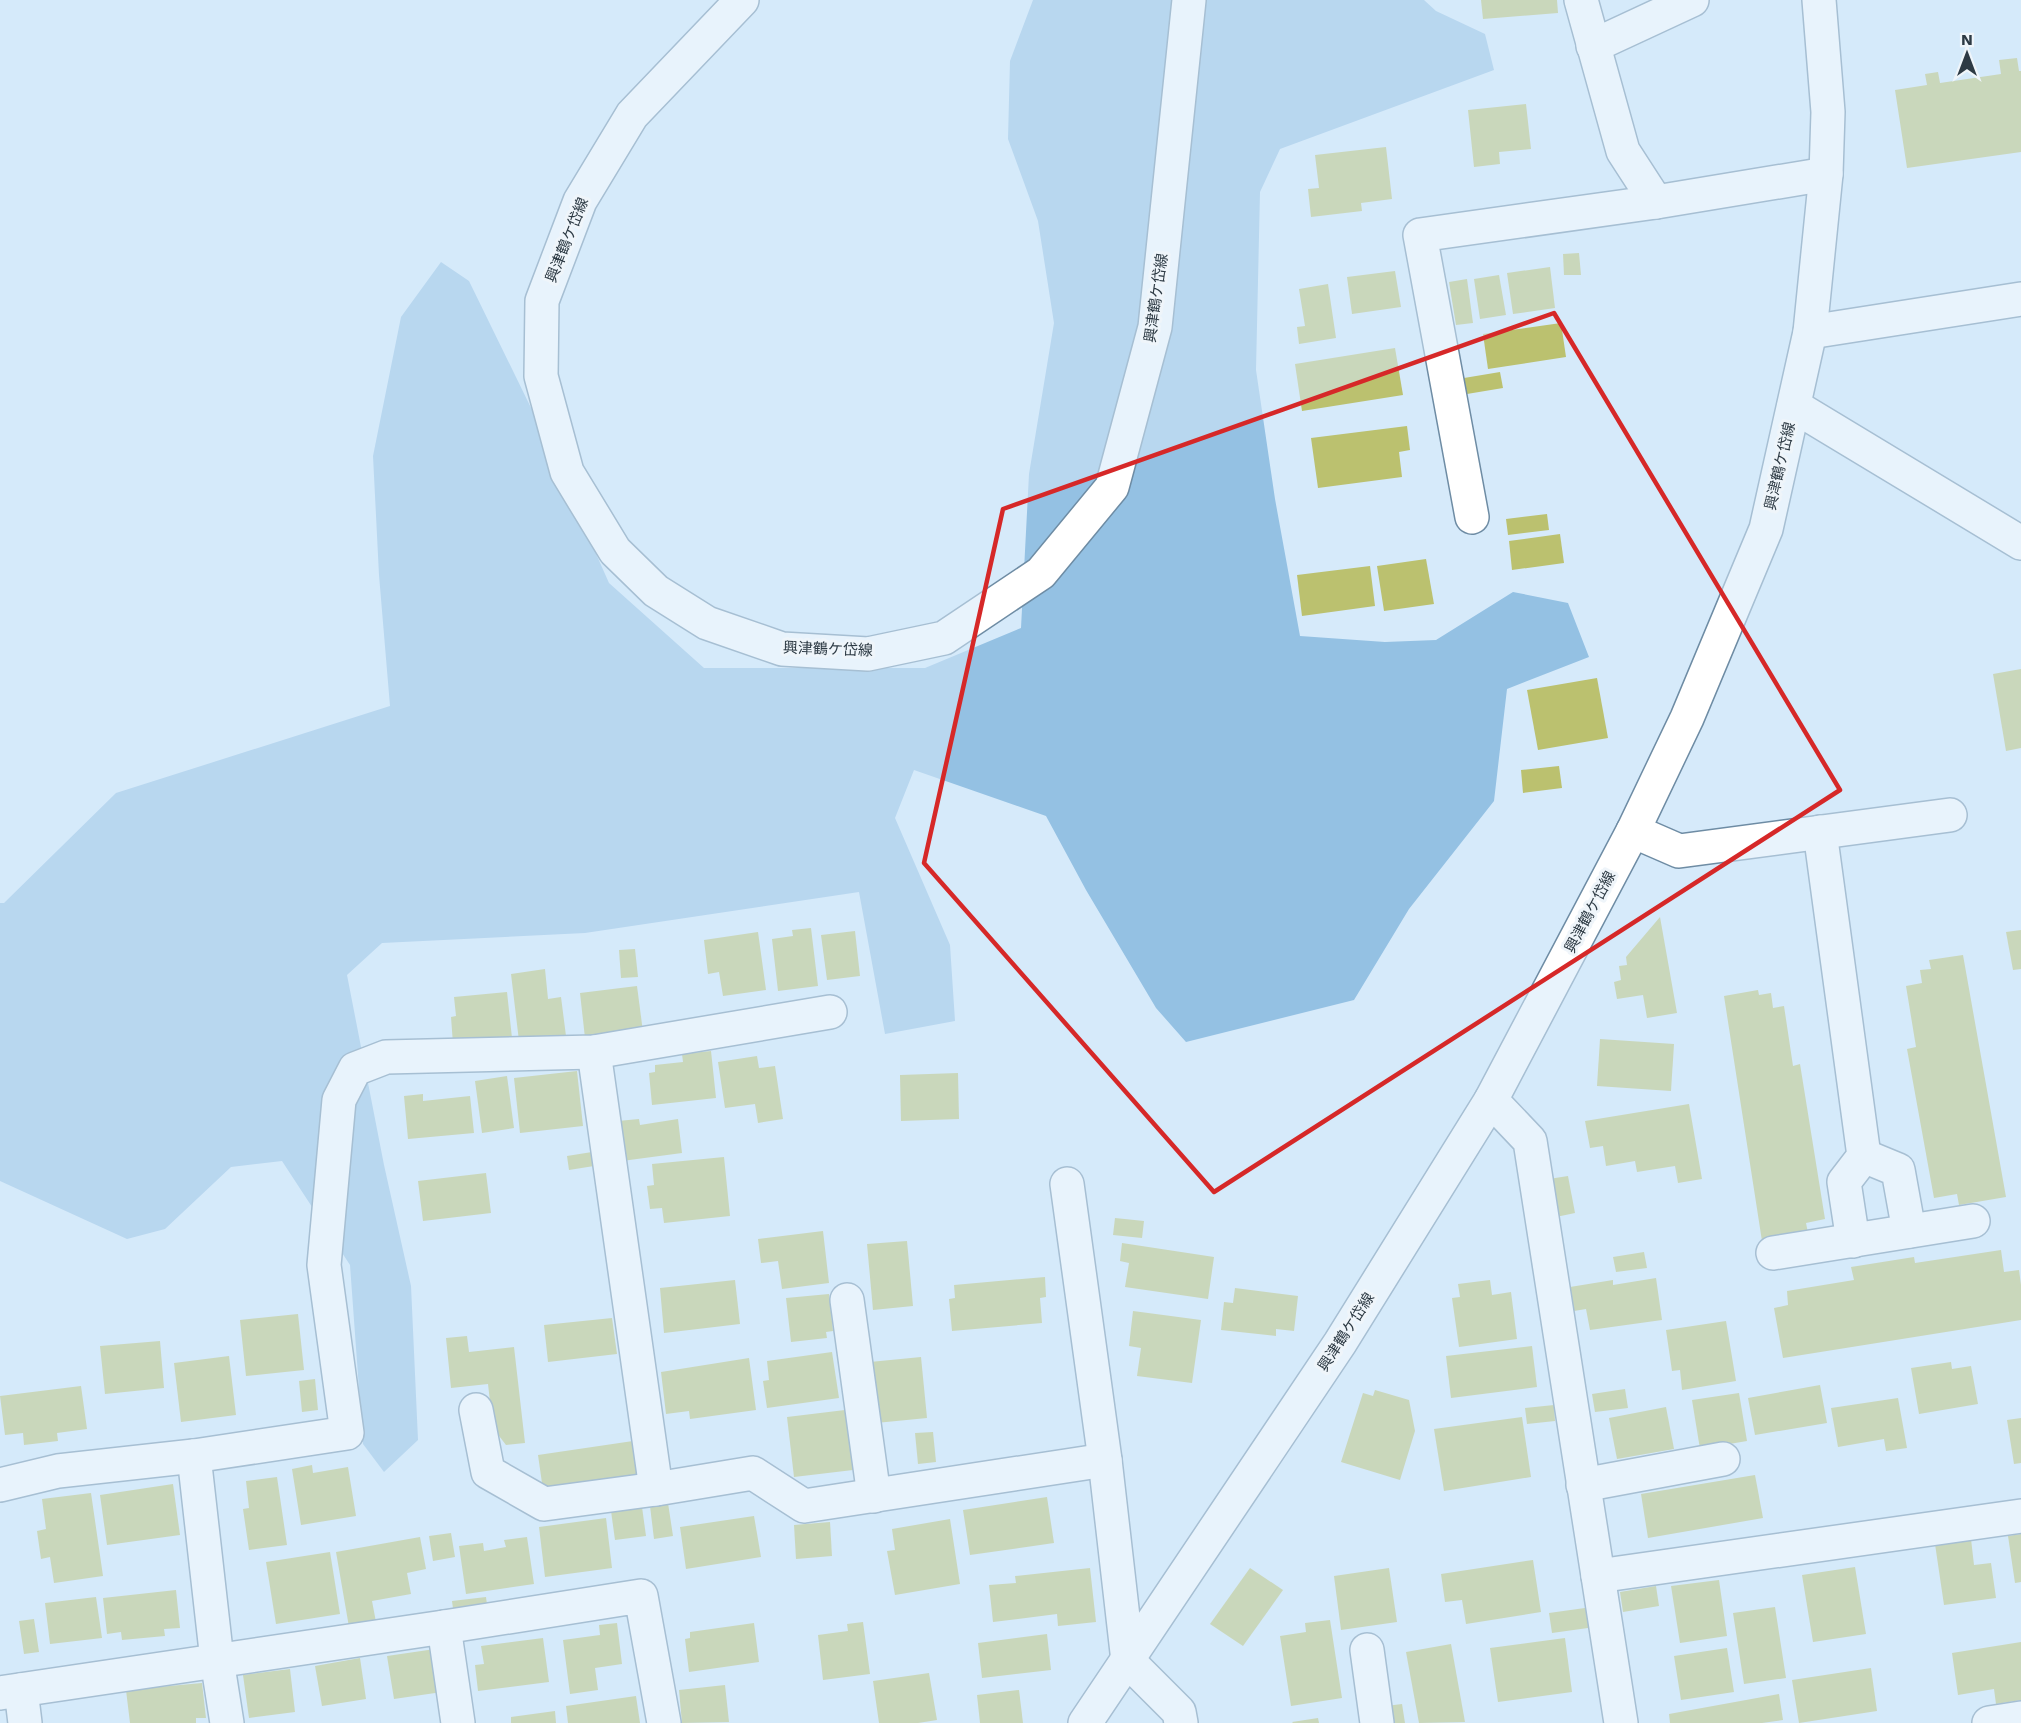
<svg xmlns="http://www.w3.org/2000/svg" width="2021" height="1723" font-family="'Work Sans','Noto Sans JP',sans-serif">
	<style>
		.green { fill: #94c1e3 }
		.building { fill: #bbc16f }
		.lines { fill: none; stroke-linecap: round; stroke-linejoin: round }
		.minor-casing { stroke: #6e8ca4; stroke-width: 36 }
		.minor { stroke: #fff; stroke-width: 33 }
		.marked { fill: none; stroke: #d62828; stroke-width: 4.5; stroke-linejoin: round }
		.labels { text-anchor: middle; stroke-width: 6; stroke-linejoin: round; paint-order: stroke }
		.street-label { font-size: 15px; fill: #2d3a44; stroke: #eff5fa }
	</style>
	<rect width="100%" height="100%" fill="#d6eafa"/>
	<path class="green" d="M1033 0H1424L1436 11 1485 34 1494 70 1280 149 1260 192 1256 370 1275 499 1300 636 1385 642 1436 640 1513 592 1568 603 1589 657 1507 689 1494 801 1409 909 1354 1000 1186 1042 1156 1008 1086 890 1046 816 914 770 895 818 950 945 955 1021 885 1034 859 892 585 933 382 943 347 975 384 1165 411 1286 418 1440 384 1472 363 1444 350 1265 282 1161 231 1167 165 1229 127 1239 0 1181V903H4L116 793 390 706 379 575 373 456 401 317 441 262 469 281 534 414 609 583 704 668H925L1021 628 1029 474 1054 323 1038 221 1008 139 1010 61Z"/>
	<g class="building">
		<path d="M1481 0H1557L1558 13 1483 19Z"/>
		<path d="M2017 58 2019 71H2021V152L1907 168 1895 90 1927 85 1925 74 1938 72 1940 83 2001 74 1999 60Z"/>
		<path d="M1526 104 1531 149 1499 152 1500 164 1474 167 1468 110Z"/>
		<path d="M1386 147 1392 199 1361 203 1362 211 1311 217 1308 189 1319 188 1315 155Z"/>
		<path d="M1579 253 1581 275H1564L1563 254Z"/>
		<path d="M1550 267 1555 308 1513 314 1507 273Z"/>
		<path d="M1395 271 1401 307 1352 314 1347 277Z"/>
		<path d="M1499 275 1506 315 1480 319 1474 279Z"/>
		<path d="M1467 279 1473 323 1456 325 1449 282Z"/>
		<path d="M1328 284 1336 338 1299 344 1297 327 1305 326 1299 289Z"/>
		<path d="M1561 323 1566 357 1488 369 1483 334Z"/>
		<path d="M1395 348 1403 395 1302 411 1295 364Z"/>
		<path d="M1500 372 1503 388 1467 394 1464 378Z"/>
		<path d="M1407 426 1410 450 1399 452 1402 477 1318 488 1311 438Z"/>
		<path d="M1547 514 1549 530 1508 535 1506 519Z"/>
		<path d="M1560 534 1564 563 1512 570 1509 541Z"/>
		<path d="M1426 559 1434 604 1384 611 1377 566Z"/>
		<path d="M1370 566 1375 606 1302 616 1297 575Z"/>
		<path d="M2021 669V748L2006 751 1993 674Z"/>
		<path d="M1597 678 1608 738 1538 750 1527 690Z"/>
		<path d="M1559 766 1562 788 1523 793 1521 770Z"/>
		<path d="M1660 917 1677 1013 1647 1018 1643 995 1617 999 1614 982 1621 980 1619 966 1627 965 1626 957Z"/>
		<path d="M811 928 818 986 778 991 772 939 793 936 792 930Z"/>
		<path d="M2021 930V969L2013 970 2006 932Z"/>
		<path d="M855 931 860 976 827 980 821 935Z"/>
		<path d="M758 932 766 990 723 996 719 972 708 974 704 940Z"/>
		<path d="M635 949 638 977 621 978 619 950Z"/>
		<path d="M1963 955 2006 1197 1959 1205 1957 1194 1934 1198 1907 1049 1916 1047 1906 986 1922 983 1920 970 1931 969 1929 960Z"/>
		<path d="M545 969 548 999 561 997 566 1036 519 1041 511 974Z"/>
		<path d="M637 986 643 1032 585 1038 580 993Z"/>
		<path d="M1758 990 1759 995 1771 993 1773 1008 1784 1006 1793 1066 1800 1064 1825 1219 1806 1223 1808 1233 1762 1241 1724 996Z"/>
		<path d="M507 992 512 1038 453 1044 451 1017 456 1016 454 997Z"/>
		<path d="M1600 1039 1674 1044 1671 1091 1597 1086Z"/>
		<path d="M711 1051 716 1098 652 1105 649 1073 655 1072V1065L683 1062 682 1054Z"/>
		<path d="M757 1056 759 1068 775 1066 783 1119 758 1123 755 1104 725 1108 718 1062Z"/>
		<path d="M577 1071 583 1126 520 1133 514 1078Z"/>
		<path d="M958 1073 959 1119 901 1121 900 1075Z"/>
		<path d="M507 1076 514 1128 482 1133 475 1081Z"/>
		<path d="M423 1094V1101L470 1096 474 1133 408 1139 404 1096Z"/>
		<path d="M1689 1104 1702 1179 1678 1183 1675 1166 1637 1172 1635 1161 1606 1166 1603 1146 1590 1148 1585 1121Z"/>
		<path d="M639 1119 640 1125 678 1119 682 1153 622 1161 618 1121Z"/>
		<path d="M592 1152 594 1166 569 1170 567 1156Z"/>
		<path d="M724 1157 730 1216 664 1223 662 1208 650 1209 647 1186 654 1185 652 1164Z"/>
		<path d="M486 1173 491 1213 423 1221 418 1181Z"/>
		<path d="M1568 1176 1575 1213 1556 1217 1549 1179Z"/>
		<path d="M1115 1218 1144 1221 1142 1238 1113 1235Z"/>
		<path d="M823 1231 829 1283 782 1289 778 1261 761 1263 758 1239Z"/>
		<path d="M907 1241 913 1306 873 1310 867 1244Z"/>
		<path d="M1122 1243 1214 1257 1208 1299 1125 1287 1129 1263 1120 1261Z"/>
		<path d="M2001 1250 2004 1272 2019 1270 2021 1285V1320L1783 1358 1774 1308 1788 1305 1787 1291 1854 1280 1851 1267 1914 1257 1915 1263Z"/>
		<path d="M1644 1252 1647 1268 1616 1272 1613 1257Z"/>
		<path d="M1045 1277 1046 1297 1040 1298 1042 1323 952 1331 949 1299 955 1298 954 1285Z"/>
		<path d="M1656 1278 1662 1320 1590 1330 1586 1309 1574 1311 1570 1287 1613 1280V1285Z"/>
		<path d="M735 1280 740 1324 664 1333 660 1288Z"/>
		<path d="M1490 1280 1492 1295 1511 1292 1517 1339 1459 1347 1452 1298 1460 1297 1458 1284Z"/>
		<path d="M1235 1288 1298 1296 1294 1331 1276 1329V1336L1221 1330 1224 1302 1233 1303Z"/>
		<path d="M829 1294 833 1331 826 1332 827 1338 791 1342 786 1298Z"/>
		<path d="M1133 1311 1201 1320 1192 1383 1137 1376 1141 1348 1129 1346Z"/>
		<path d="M298 1314 304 1370 246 1376 240 1320Z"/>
		<path d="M612 1318 617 1354 548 1362 544 1325Z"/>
		<path d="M1726 1321 1736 1381 1682 1390 1680 1370 1672 1371 1666 1330Z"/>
		<path d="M467 1336 469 1352 514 1347 525 1443 506 1445 493 1428 488 1384 451 1388 446 1338Z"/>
		<path d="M160 1341 164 1388 105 1394 100 1346Z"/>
		<path d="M1532 1346 1537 1387 1451 1398 1446 1356Z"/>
		<path d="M832 1352 839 1398 767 1408 763 1381 769 1380 767 1361Z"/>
		<path d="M229 1356 236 1415 181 1422 174 1363Z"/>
		<path d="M921 1357 927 1418 876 1423 870 1362Z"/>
		<path d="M749 1358 756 1410 690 1419 689 1411 666 1414 661 1372Z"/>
		<path d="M1951 1362 1952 1369 1971 1366 1978 1404 1919 1414 1911 1368Z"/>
		<path d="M315 1379 318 1410 302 1412 299 1381Z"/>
		<path d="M1820 1385 1827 1423 1755 1435 1748 1398Z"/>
		<path d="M81 1386 87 1429 57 1433 58 1441 24 1445 23 1433 5 1435 0 1396Z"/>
		<path d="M1625 1389 1628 1408 1595 1412 1592 1394Z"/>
		<path d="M1375 1390 1409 1400 1415 1431 1400 1480 1341 1462 1363 1393 1373 1396Z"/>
		<path d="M1739 1393 1747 1441 1700 1449 1692 1400Z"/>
		<path d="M1898 1398 1907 1448 1886 1451 1884 1439 1838 1447 1831 1408Z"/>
		<path d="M1554 1405 1555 1421 1527 1424 1525 1408Z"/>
		<path d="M1666 1407 1674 1449 1617 1459 1609 1418Z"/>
		<path d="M845 1410 853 1470 794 1477 787 1417Z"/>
		<path d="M1522 1417 1531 1477 1444 1491 1434 1429Z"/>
		<path d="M2021 1418V1463L2014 1464 2007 1420Z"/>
		<path d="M933 1432 936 1462 918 1464 915 1433Z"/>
		<path d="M633 1441 640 1484 543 1490 538 1455Z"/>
		<path d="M312 1465 313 1473 348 1467 356 1516 301 1525 292 1469Z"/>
		<path d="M1755 1475 1763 1518 1648 1538 1641 1494Z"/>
		<path d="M277 1477 287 1545 249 1550 243 1509 249 1508 246 1481Z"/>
		<path d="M173 1484 180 1535 107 1545 100 1495Z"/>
		<path d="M91 1493 103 1576 54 1583 50 1557 41 1559 37 1531 46 1529 42 1499Z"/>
		<path d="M1047 1497 1054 1543 970 1555 963 1510Z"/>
		<path d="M668 1503 673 1536 654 1539 650 1506Z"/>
		<path d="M642 1507 646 1536 615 1540 611 1511Z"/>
		<path d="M754 1516 761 1557 686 1569 680 1527Z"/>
		<path d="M606 1518 612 1568 545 1577 539 1527Z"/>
		<path d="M950 1519 960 1584 895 1595 887 1551 895 1550 892 1529Z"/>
		<path d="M830 1522 832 1556 796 1559 794 1525Z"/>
		<path d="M451 1533 455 1557 433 1561 429 1536Z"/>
		<path d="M2021 1534V1582L2015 1583 2008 1536Z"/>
		<path d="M420 1537 426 1569 407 1573 411 1594 372 1601 376 1622 349 1627 336 1552Z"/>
		<path d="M527 1537 534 1584 466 1594 459 1546 483 1543 484 1551 506 1547 504 1540Z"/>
		<path d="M1971 1539 1974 1565 1991 1563 1996 1598 1944 1605 1935 1544Z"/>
		<path d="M330 1552 340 1614 276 1624 266 1562Z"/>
		<path d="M1533 1560 1541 1612 1466 1624 1462 1600 1445 1602 1441 1574Z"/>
		<path d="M1855 1567 1866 1634 1813 1642 1802 1575Z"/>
		<path d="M1090 1568 1096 1622 1058 1626 1057 1614 993 1622 989 1585 1016 1583 1015 1576Z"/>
		<path d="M1250 1568 1283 1590 1243 1646 1210 1624Z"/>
		<path d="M1389 1568 1397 1622 1341 1630 1334 1576Z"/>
		<path d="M1719 1580 1727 1636 1680 1643 1671 1586Z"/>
		<path d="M1656 1586 1659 1606 1623 1612 1620 1592Z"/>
		<path d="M176 1590 180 1628 164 1629 165 1636 122 1640 121 1632 107 1634 103 1598Z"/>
		<path d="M96 1597 102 1638 50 1644 45 1603Z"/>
		<path d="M486 1597 488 1612 454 1616 452 1601Z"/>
		<path d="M1592 1607 1595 1627 1552 1633 1549 1613Z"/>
		<path d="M1775 1607 1786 1678 1744 1684 1733 1613Z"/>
		<path d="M34 1619 39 1652 24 1654 19 1621Z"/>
		<path d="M1330 1620 1342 1698 1291 1706 1280 1636 1306 1632 1305 1623Z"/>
		<path d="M863 1622 870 1674 823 1680 818 1635 848 1631 847 1624Z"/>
		<path d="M617 1623 622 1664 595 1668 598 1690 570 1694 563 1640 600 1635 599 1625Z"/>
		<path d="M754 1623 759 1662 689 1672 685 1639 690 1638V1632Z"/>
		<path d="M1047 1634 1051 1670 982 1678 978 1643Z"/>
		<path d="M543 1638 549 1682 478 1691 475 1665 484 1664 481 1646Z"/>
		<path d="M1565 1638 1572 1692 1498 1702 1490 1648Z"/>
		<path d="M2021 1642V1700L1996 1704 1994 1689 1958 1695 1952 1653Z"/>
		<path d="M1451 1644 1465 1722 1419 1723 1406 1652Z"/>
		<path d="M1727 1648 1734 1692 1681 1700 1674 1656Z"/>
		<path d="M435 1649 442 1692 394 1699 387 1656Z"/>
		<path d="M360 1658 366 1699 322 1706 315 1666Z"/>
		<path d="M1871 1668 1877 1711 1799 1723 1792 1680Z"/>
		<path d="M290 1669 295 1712 249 1718 243 1675Z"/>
		<path d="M929 1673 937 1720 918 1723H879L873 1681Z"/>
		<path d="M202 1683 206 1718H196V1723H130L126 1690Z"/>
		<path d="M725 1685 729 1722 682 1723 679 1690Z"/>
		<path d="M1019 1690 1023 1723H980L977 1695Z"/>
		<path d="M1779 1694 1783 1720 1762 1723H1670L1669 1714Z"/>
		<path d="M636 1696 640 1723H568L566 1706Z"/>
		<path d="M1402 1704 1405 1723H1388L1386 1706Z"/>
		<path d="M555 1711 556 1723H511V1717Z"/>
		<path d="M1318 1718 1319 1723H1293L1292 1722Z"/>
	</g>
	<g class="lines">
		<g class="minor-casing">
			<g id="minor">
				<path d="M742 0 632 115 580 201 542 301 541 376 567 472 615 551 656 591 707 623 782 649 868 654 944 638 1041 573 1112 487 1155 327 1189 0"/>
				<path d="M1581 0 1623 151 1656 202"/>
				<path d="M1593 46 1692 0"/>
				<path d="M1810 332 2021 299"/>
				<path d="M1794 406 2021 543"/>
				<path d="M1472 517 1420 235 1656 202 1826 174"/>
				<path d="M1633 831 1679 851 1950 815"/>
				<path d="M1820 832 1864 1156 1844 1182 1853 1241"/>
				<path d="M594 1052 656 1489"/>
				<path d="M1491 1100 1530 1141 1621 1723"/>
				<path d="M1864 1156 1898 1170 1909 1231"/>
				<path d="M1067 1184 1105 1460 1128 1661 1179 1712 1181 1723"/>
				<path d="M1773 1253 1973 1221"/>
				<path d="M847 1300 874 1496"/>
				<path d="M476 1410 488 1472 544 1504 656 1489 753 1473 804 1506 1105 1460"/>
				<path d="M194 1456 217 1660 227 1723"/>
				<path d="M0 1485 58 1471 194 1456 347 1433 324 1265 339 1100 355 1069 386 1057 594 1052 830 1012"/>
				<path d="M1583 1485 1723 1459"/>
				<path d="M1598 1576 2021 1516"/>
				<path d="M444 1627 641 1596 664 1723"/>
				<path d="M1367 1650 1377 1723"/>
				<path d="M21 1690 25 1723"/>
				<path d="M0 1693 444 1627 458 1723"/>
				<path d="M1085 1723 1340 1343 1491 1100 1633 831 1687 718 1766 529 1810 332 1826 174 1828 112 1819 0"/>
				<path d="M1989 1723 2021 1718"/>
			</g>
		</g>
		<use href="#minor" class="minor"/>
	</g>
	<path d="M0 0H2021V1723H0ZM1554 313 1840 790 1214 1192 924 863 1003 509Z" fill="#d6eafa" fill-opacity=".55" fill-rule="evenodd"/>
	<path class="marked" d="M1554 313 1840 790 1214 1192 924 863 1003 509Z"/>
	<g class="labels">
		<g class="street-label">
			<text transform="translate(567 240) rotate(-68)" y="5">興津鶴ケ岱線</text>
			<text transform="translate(1156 298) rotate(-82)" y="5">興津鶴ケ岱線</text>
			<text transform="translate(1780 466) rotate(-77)" y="5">興津鶴ケ岱線</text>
			<text transform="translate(828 649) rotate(2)" y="5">興津鶴ケ岱線</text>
			<text transform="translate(1590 912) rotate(-62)" y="5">興津鶴ケ岱線</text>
			<text transform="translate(1346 1332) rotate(-57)" y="5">興津鶴ケ岱線</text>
		</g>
	</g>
	<g transform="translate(1967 54)" stroke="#eff5fa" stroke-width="4.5" paint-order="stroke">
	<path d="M0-4.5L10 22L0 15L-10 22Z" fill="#2d3a44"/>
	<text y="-9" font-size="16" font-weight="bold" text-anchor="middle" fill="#2d3a44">N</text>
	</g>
</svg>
